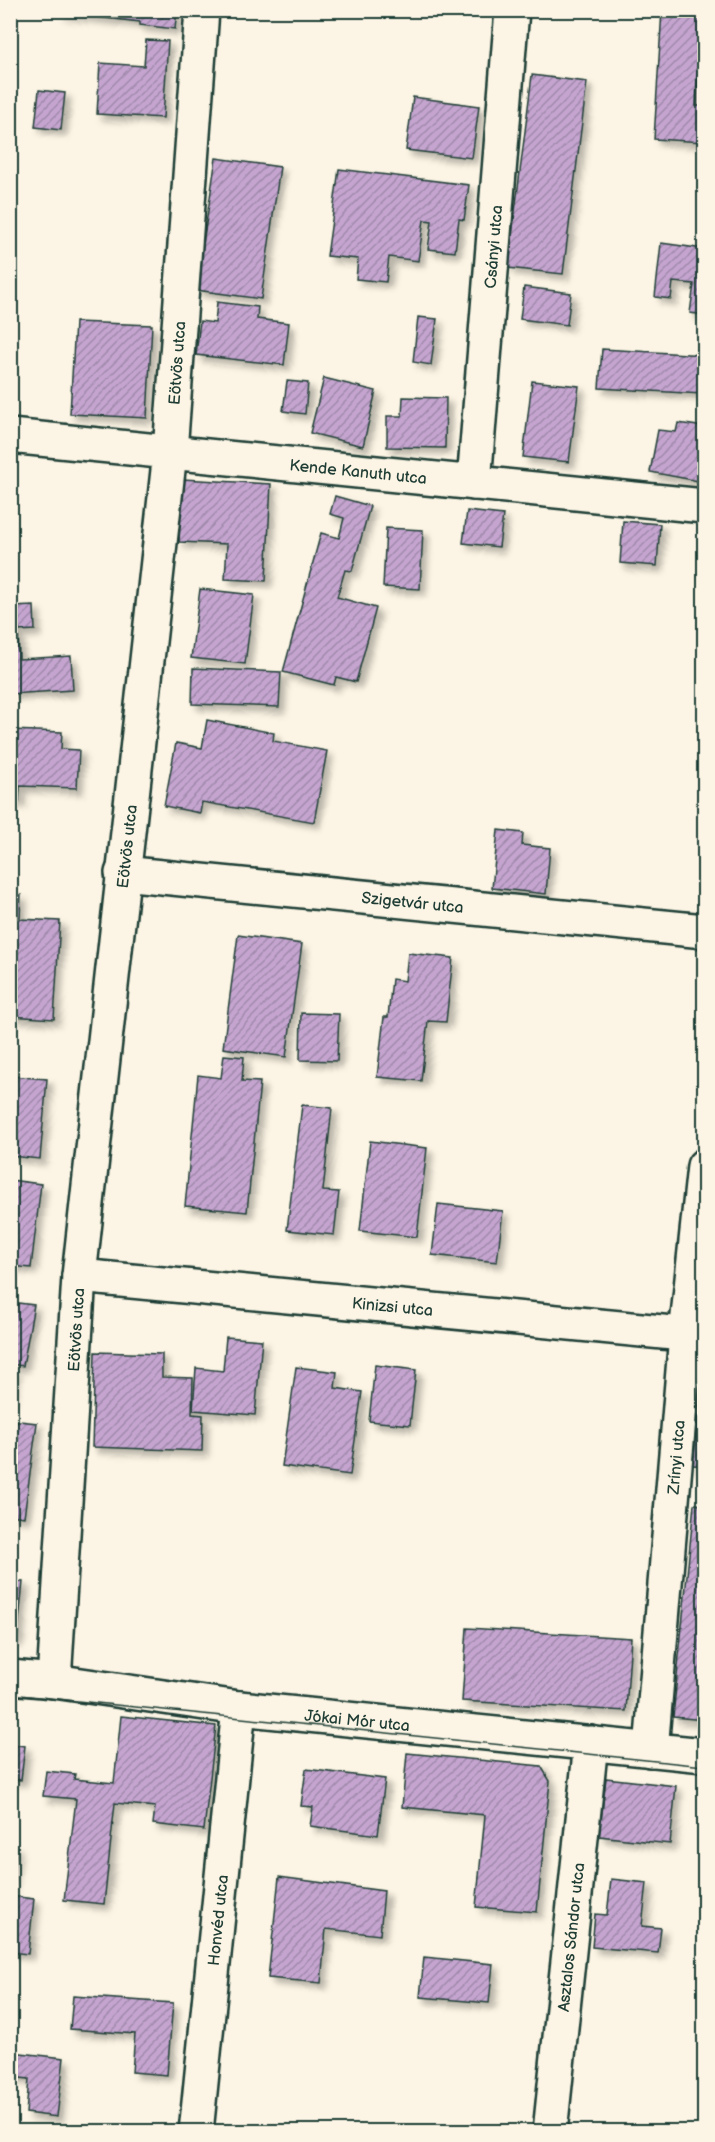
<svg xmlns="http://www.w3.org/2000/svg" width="715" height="2142" font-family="'Balsamiq Sans',sans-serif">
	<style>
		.building { fill: url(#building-hatch); stroke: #1f3d34; stroke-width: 1.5; filter: url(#shadow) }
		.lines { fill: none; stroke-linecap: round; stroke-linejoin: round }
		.minor-casing { stroke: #1f3d34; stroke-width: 38 }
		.minor { stroke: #fcf5e5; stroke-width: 33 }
		.tram { stroke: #1f3d34; stroke-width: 1.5 }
		.labels { text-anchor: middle; stroke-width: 6; stroke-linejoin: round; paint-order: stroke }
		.street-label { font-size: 16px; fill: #1f3d34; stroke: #fcf5e5 }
	</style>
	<defs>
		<pattern id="building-hatch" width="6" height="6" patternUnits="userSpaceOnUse" patternTransform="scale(1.5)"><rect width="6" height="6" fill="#c5a5d0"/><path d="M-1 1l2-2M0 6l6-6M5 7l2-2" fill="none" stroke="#9f88aa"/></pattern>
		<filter id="shadow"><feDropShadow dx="5.5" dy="5.5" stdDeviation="3" flood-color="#0004"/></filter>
	</defs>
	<rect width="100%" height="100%" fill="#fcf5e5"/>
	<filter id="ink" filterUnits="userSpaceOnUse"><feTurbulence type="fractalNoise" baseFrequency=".0167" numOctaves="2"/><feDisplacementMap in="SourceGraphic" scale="12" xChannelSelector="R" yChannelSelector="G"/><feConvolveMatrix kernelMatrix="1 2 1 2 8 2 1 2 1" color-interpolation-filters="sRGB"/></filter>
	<g filter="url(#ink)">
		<g class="building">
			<path d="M61 10H177L175 29 140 25V22L60 13Z"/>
			<path d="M662 10H701L696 106H704V142L654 139Z"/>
			<path d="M146 40 168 41 163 118 97 114 100 63 144 66Z"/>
			<path d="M532 75 587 82 563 274 508 268Z"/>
			<path d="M39 90 65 93 61 130 35 127Z"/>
			<path d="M413 97 479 106 472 158 406 150Z"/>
			<path d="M216 158 280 167 261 299 196 290Z"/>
			<path d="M339 169 469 185 464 220 459 219 455 252 428 249 432 221 424 220 418 261 389 257 386 282 356 279 358 259 327 256Z"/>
			<path d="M704 187V220L701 219Z"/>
			<path d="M661 243 704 249V315L690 313 694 284 673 282 671 299 655 297Z"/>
			<path d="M524 287 571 293 567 325 520 319Z"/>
			<path d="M217 302 258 307 257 319 289 323 284 365 196 355 200 321 215 323Z"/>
			<path d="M418 317 437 319 431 365 413 362Z"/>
			<path d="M75 322 152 325 147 418 70 414Z"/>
			<path d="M602 349 704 355 702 394 599 388Z"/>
			<path d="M324 378 376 391 363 446 310 433Z"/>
			<path d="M287 381 308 383 305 414 283 411Z"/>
			<path d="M532 381 579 386 569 462 523 457Z"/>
			<path d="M403 397 446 398 445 448 387 447V416H402Z"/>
			<path d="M678 423 704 427V482L650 472 658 430 676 432Z"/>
			<path d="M182 479 271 484 266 581 225 579 227 544 179 542Z"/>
			<path d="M335 496 370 506 352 571 345 570 337 597 376 608 356 682 336 677 334 685 283 672 321 533 339 538 344 518 330 514Z"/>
			<path d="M467 511 503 515 499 547 463 543Z"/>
			<path d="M623 521 660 524 657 566 620 563Z"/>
			<path d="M386 528 423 530 420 589 383 587Z"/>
			<path d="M200 589 254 595 245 664 191 658Z"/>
			<path d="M34 606 35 630 18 631 19 659 71 656 73 690 10 694V607Z"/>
			<path d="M193 668 281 672 279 707 192 704Z"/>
			<path d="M207 720 274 733 273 741 327 751 314 822 202 802 200 813 164 806 176 743 202 748Z"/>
			<path d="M10 730 62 732 61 749 79 750 77 788 20 786 19 802 10 801Z"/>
			<path d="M498 830 523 833 522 845 550 848 546 894 492 888Z"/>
			<path d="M10 895H21L20 919 60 921 54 1019 10 1016Z"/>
			<path d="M238 935 302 944 286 1057 223 1048Z"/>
			<path d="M408 953 453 958 446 1022 428 1021 421 1081 377 1077 384 1017H388L392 979 405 981Z"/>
			<path d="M301 1013 339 1014 337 1061 300 1060Z"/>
			<path d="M224 1055 244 1057 242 1081 260 1082 247 1212 185 1206 198 1075 221 1078Z"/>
			<path d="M10 1076 47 1079 40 1159 10 1156Z"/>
			<path d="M302 1105 332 1108 323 1191 339 1192 334 1235 287 1230Z"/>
			<path d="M370 1141 427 1148 417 1237 360 1231Z"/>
			<path d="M10 1180 41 1184 31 1268 10 1266Z"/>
			<path d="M438 1204 503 1211 497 1262 432 1255Z"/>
			<path d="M10 1302 34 1305 23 1366 10 1364Z"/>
			<path d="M226 1337 262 1340 255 1415 193 1410 196 1368 223 1371Z"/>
			<path d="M95 1352 162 1354V1377L193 1378 192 1414 203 1415 202 1451 92 1447Z"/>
			<path d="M375 1365 416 1370 410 1425 369 1421Z"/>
			<path d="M296 1367 337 1372 335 1388 362 1392 350 1475 282 1466Z"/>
			<path d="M10 1369H15L10 1400Z"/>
			<path d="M701 1398 704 1399V1466L693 1465Z"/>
			<path d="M10 1420 37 1423 24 1517 10 1515Z"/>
			<path d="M694 1504 704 1505V1720L673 1717Z"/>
			<path d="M10 1581 23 1582 17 1640H10Z"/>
			<path d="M467 1628 631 1638 626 1711 462 1701Z"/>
			<path d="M121 1716 216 1726 204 1830 153 1824 155 1807 115 1803 104 1904 64 1900 76 1799 43 1796 46 1771 75 1774 74 1779 114 1783Z"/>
			<path d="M10 1744 25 1746 21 1780 10 1779Z"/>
			<path d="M407 1753 541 1766 550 1781 537 1912 476 1907 485 1815 402 1807Z"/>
			<path d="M306 1769 385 1779 378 1835 310 1826 313 1807 301 1806Z"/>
			<path d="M606 1778 676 1786 670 1844 599 1836Z"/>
			<path d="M10 1845 16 1846 10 1892Z"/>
			<path d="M279 1877 384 1891 380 1935 326 1929 321 1983 268 1978Z"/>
			<path d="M611 1879 647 1883 642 1926 661 1928 658 1953 592 1947 595 1914 607 1915Z"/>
			<path d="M10 1896 34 1899 28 1954 10 1952Z"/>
			<path d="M424 1957 493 1964 489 2003 420 1997Z"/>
			<path d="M73 1996 173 2003 167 2075 132 2072 135 2034 70 2029Z"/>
			<path d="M12 2052 64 2058 57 2117 26 2113 29 2079 10 2077Z"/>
		</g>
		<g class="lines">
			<g class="minor-casing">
				<g id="minor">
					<path id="s1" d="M10 436 704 506"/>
					<path id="s2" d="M474 483 512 10"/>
					<path id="s3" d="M122 873 704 931"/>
					<path id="s4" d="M79 1276 704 1336"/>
					<path id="s5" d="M10 1677 54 1681 239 1708 704 1755"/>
					<path id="s6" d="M54 1681 79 1276 170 452 202 10"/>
					<path id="s7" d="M651 1750 686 1335 704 1166"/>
					<path id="s8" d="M196 2132 239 1708"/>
					<path id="s9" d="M550 2132 591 1743"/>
				</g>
			</g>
			<use href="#minor" class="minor"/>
			<path class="tram" d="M10 1694 704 1766"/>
		</g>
	</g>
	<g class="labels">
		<g class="street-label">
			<text dy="6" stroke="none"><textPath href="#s2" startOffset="237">Csányi utca</textPath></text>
			<text dy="6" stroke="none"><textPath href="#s6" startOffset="1324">Eötvös utca</textPath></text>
			<text dy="6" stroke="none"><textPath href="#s1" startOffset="350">Kende Kanuth utca</textPath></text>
			<text dy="6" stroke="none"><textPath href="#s6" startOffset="838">Eötvös utca</textPath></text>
			<text dy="6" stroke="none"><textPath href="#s3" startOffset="292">Szigetvár utca</textPath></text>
			<text dy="6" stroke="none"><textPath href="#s4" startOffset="315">Kinizsi utca</textPath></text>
			<text dy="6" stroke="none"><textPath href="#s6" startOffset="352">Eötvös utca</textPath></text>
			<text dy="6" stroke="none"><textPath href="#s7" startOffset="294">Zrínyi utca</textPath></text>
			<text dy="6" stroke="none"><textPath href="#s5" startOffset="350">Jókai Mór utca</textPath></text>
			<text dy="6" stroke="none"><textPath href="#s8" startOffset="213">Honvéd utca</textPath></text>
			<text dy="6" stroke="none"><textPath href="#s9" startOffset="196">Asztalos Sándor utca</textPath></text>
		</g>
	</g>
	<rect width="715" height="2142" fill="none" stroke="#fcf5e5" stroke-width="36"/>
	<rect x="18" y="18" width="679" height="2106" fill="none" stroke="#1f3d34" stroke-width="2" filter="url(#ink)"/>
</svg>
